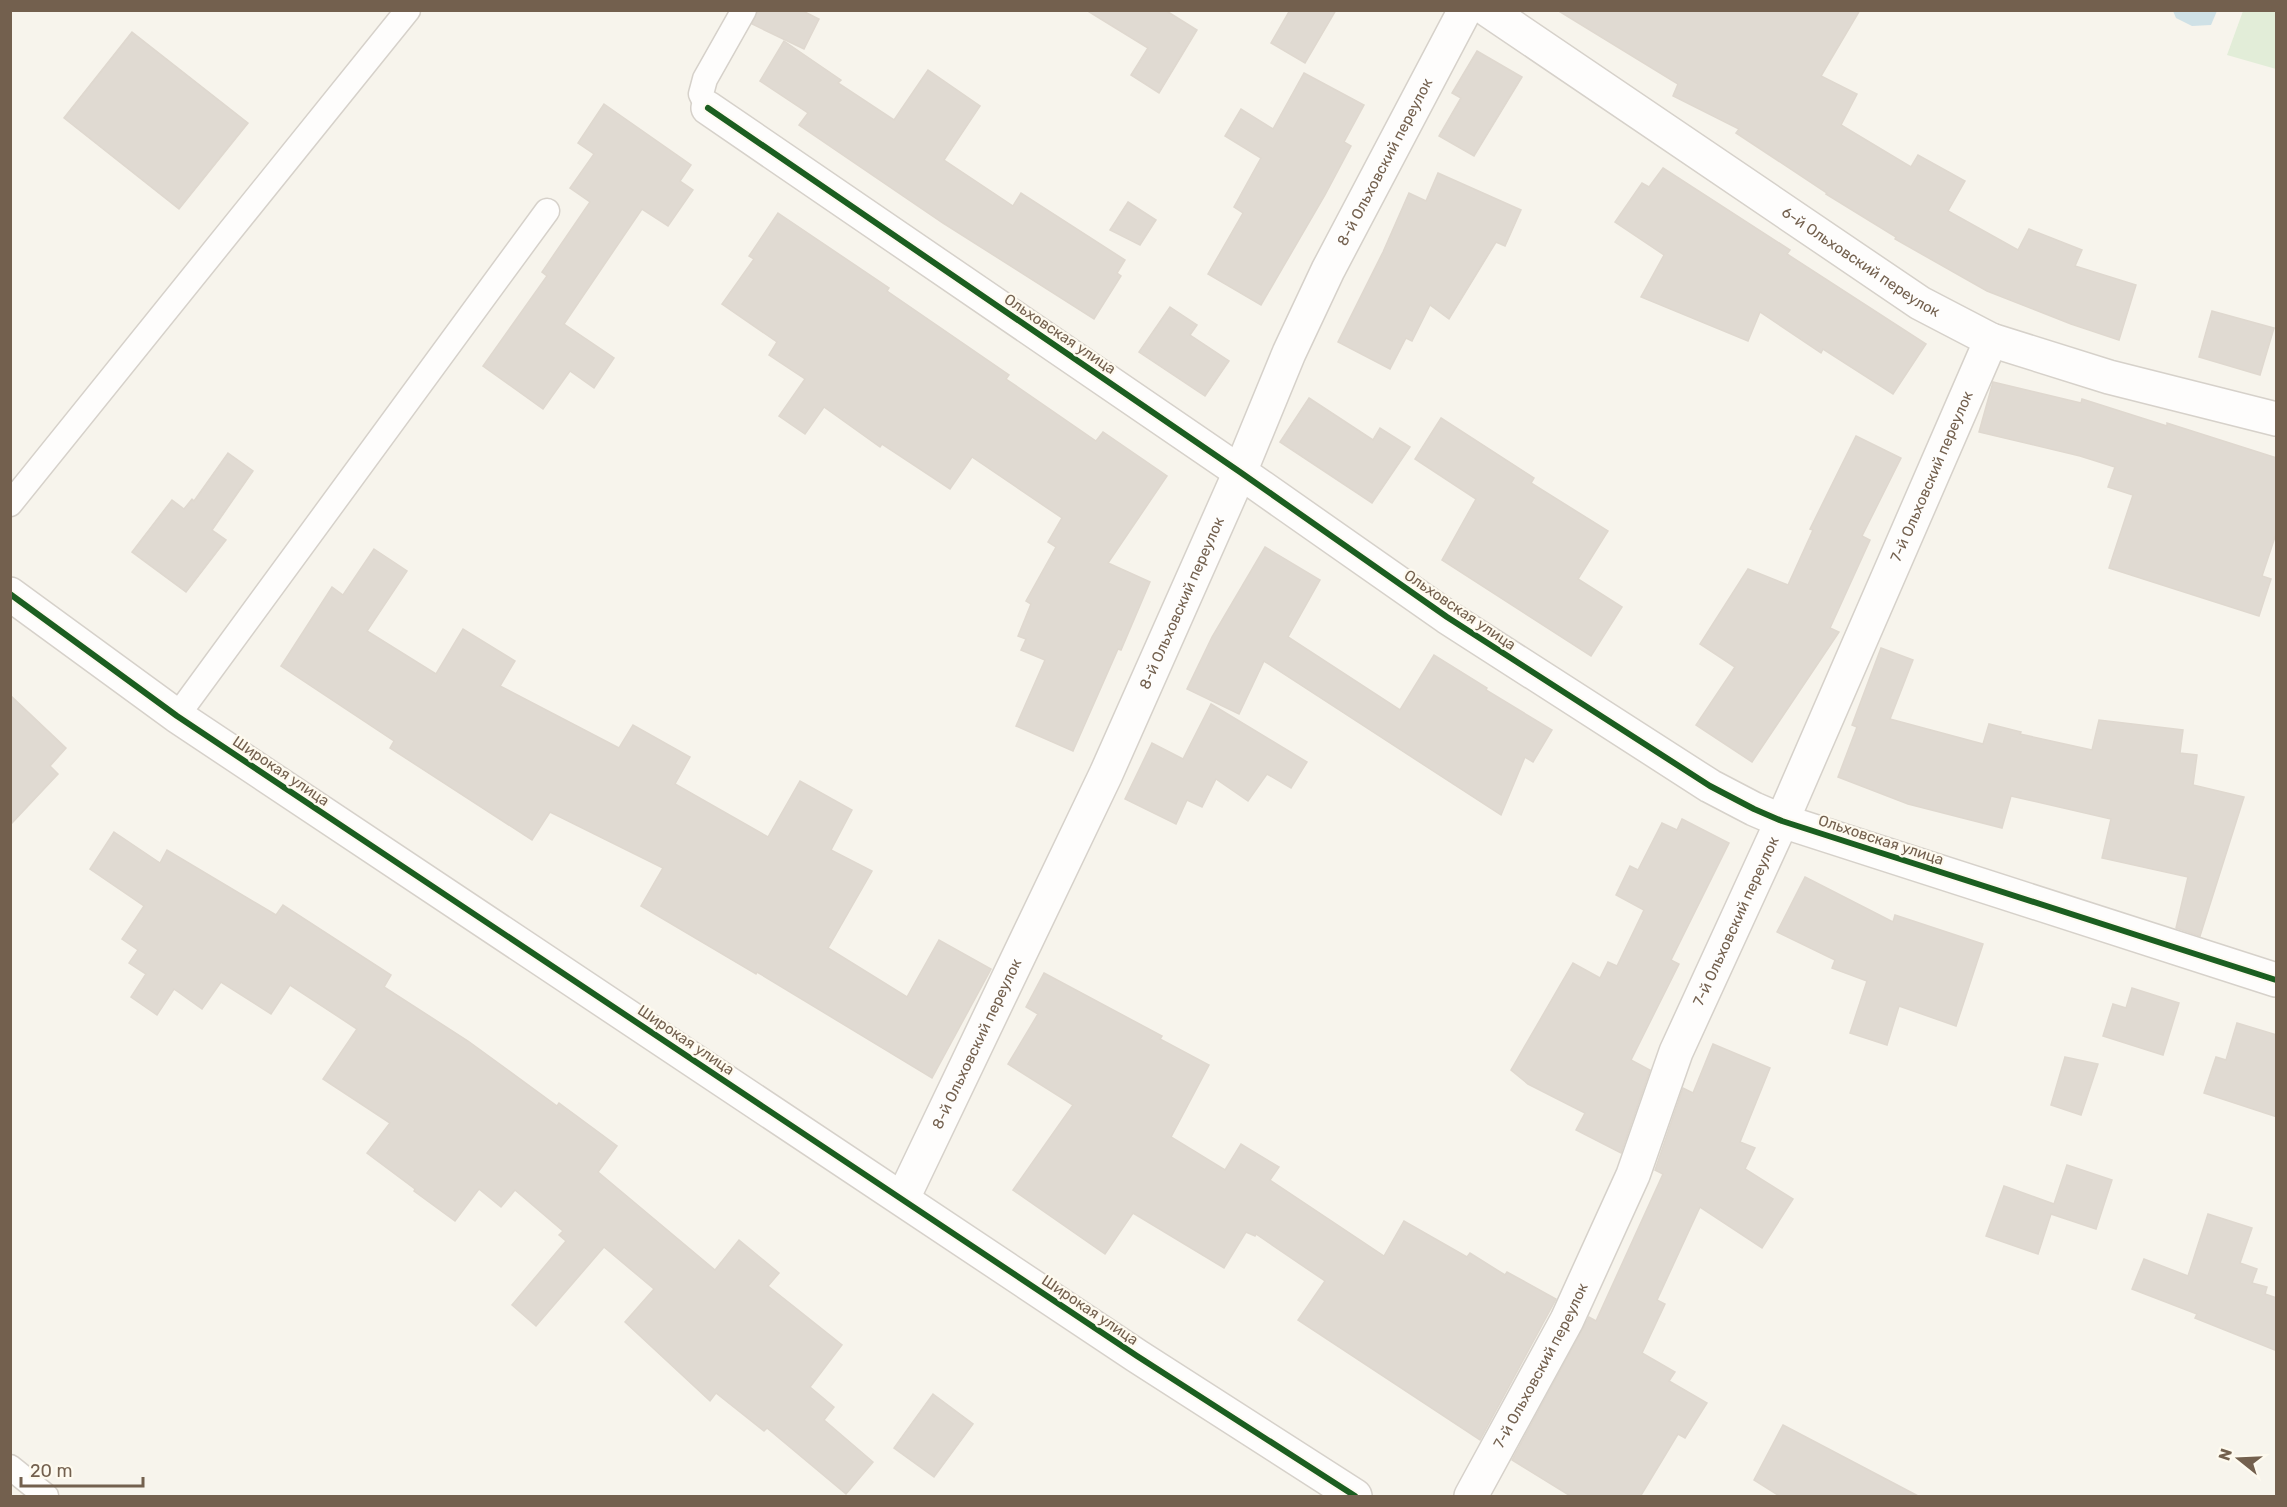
<svg xmlns="http://www.w3.org/2000/svg" width="2287" height="1507" font-family="Rubik,sans-serif">
	<style>
		.green { fill: #e2edd8 }
		.water { fill: #cfe1e6 }
		.building { fill: #e0dad2; stroke: #dfd8cf; stroke-width: 1.5 }
		.lines { fill: none; stroke-linecap: round; stroke-linejoin: round }
		.service-casing { stroke: #d6d1ca; stroke-width: 27 }
		.minor-casing { stroke: #d6d1ca; stroke-width: 36 }
		.tertiary-casing { stroke: #d6d1ca; stroke-width: 36 }
		.service { stroke: #fefdfc; stroke-width: 24 }
		.minor { stroke: #fefdfc; stroke-width: 33 }
		.tertiary { stroke: #fefdfc; stroke-width: 33 }
		.cycleway-casing { stroke: #fefaef; stroke-width: 10 }
		.cycleway { stroke: #1b5e20; stroke-width: 6 }
		.labels { text-anchor: middle; stroke-width: 4.5; stroke-linejoin: round; paint-order: stroke }
		.street-label { font-size: 15px; fill: #73604e; stroke: #fefaef }
	</style>
	<rect width="100%" height="100%" fill="#f7f4ec"/>
	<path class="green" d="M2243 11H2276V69L2227 55Z"/>
	<path class="water" d="M2173 11H2217L2211 25 2192 26 2176 18Z"/>
	<g class="building">
		<path d="M758 10H801L819 19 804 49 752 24Z"/>
		<path d="M1086 10H1165L1197 30 1159 93 1131 75 1148 48Z"/>
		<path d="M1290 10H1336L1305 63 1271 43Z"/>
		<path d="M1557 10H1860L1821 76 1857 94 1841 125 1911 167 1918 155 1965 181 1948 211 2018 250 2029 229 2082 250 2075 266 2136 285 2119 340 2071 324 1987 291 1895 239 1896 237 1826 194 1827 193 1736 133 1739 129 1673 96 1678 84Z"/>
		<path d="M132 32 248 123 179 209 64 118Z"/>
		<path d="M784 41 841 80 838 83 894 120 928 70 980 106 944 160 1013 206 1021 193 1125 260 1117 273 1121 276 1094 319 943 223 799 125 808 113 760 81Z"/>
		<path d="M1477 51 1522 77 1474 156 1439 136 1461 98 1452 93Z"/>
		<path d="M1304 73 1364 105 1344 142 1351 146 1325 195 1261 305 1208 274 1243 213 1234 207 1261 158 1225 136 1241 109 1273 129Z"/>
		<path d="M604 104 691 165 680 181 693 190 668 226 642 209 564 324 614 358 594 388 570 371 543 409 483 366 547 276 542 272 590 202 570 188 594 154 578 143Z"/>
		<path d="M1663 168 1790 250 1787 254 1926 344 1893 394 1823 349 1821 353 1760 312 1748 341 1641 297 1664 255 1615 222 1642 183 1649 187Z"/>
		<path d="M1438 173 1521 210 1505 246 1496 242 1449 319 1430 305 1412 341 1406 338 1390 369 1338 342 1383 252 1409 193 1426 201Z"/>
		<path d="M1128 202 1156 220 1140 245 1110 230Z"/>
		<path d="M778 213 889 288 887 291 1009 375 1006 379 1096 441 1103 432 1167 476 1108 563 1150 582 1121 650 1118 649 1073 751 1016 726 1045 660 1021 650 1026 639 1018 636 1031 604 1026 601 1056 547 1048 542 1062 518 972 457 950 489 882 444 880 447 824 407 805 434 779 416 805 379 769 355 777 342 722 304 754 259 749 256Z"/>
		<path d="M1170 307 1197 325 1190 335 1229 361 1205 396 1139 352Z"/>
		<path d="M2212 311 2274 328 2260 375 2199 357Z"/>
		<path d="M1993 382 2081 403 2082 399 2167 426V423L2277 458V531L2262 576 2271 579 2259 616 2109 568 2133 495 2108 487 2115 467 2080 456 1979 432Z"/>
		<path d="M1309 398 1373 440 1380 428 1410 447 1372 503 1280 442Z"/>
		<path d="M1441 418 1534 478 1531 483 1608 531 1578 579 1622 607 1591 656 1442 560 1476 499 1415 459Z"/>
		<path d="M1856 436 1901 458 1862 536 1870 540 1830 628 1839 632 1752 762 1696 725 1735 667 1700 644 1748 569 1788 585 1813 530 1810 529Z"/>
		<path d="M228 453 253 471 212 530 226 540 186 592 132 552 172 500 184 509 192 499 194 501Z"/>
		<path d="M1265 547 1320 580 1288 637 1400 710 1434 655 1487 688 1486 690 1552 730 1533 762 1525 757 1501 815 1264 661 1239 714 1187 689 1212 637Z"/>
		<path d="M374 549 407 571 367 631 436 674 463 629 515 661 500 686 619 748 633 725 690 757 675 784 768 837 800 781 852 810 831 850 872 871 828 948 907 997 939 940 991 969 932 1078 757 972 756 974 641 906 663 868 550 812 532 840 390 748 394 741 281 666 332 587 343 595Z"/>
		<path d="M1881 648 1913 660 1890 719 1983 744 1989 724 2021 732 2020 734 2092 750 2099 720 2183 730 2180 753 2197 755 2193 785 2244 797 2200 936 2176 928 2188 877 2102 858 2111 819 2011 796 2002 828 1908 804 1838 777 1857 727 1852 725Z"/>
		<path d="M10 695 66 748 50 766 58 774 10 825Z"/>
		<path d="M1211 704 1307 762 1291 788 1267 774 1248 801 1216 779 1202 807 1187 800 1176 824 1125 799 1152 743 1183 759Z"/>
		<path d="M1682 819 1729 843 1671 960 1679 964 1631 1060 1650 1070 1621 1153 1576 1130 1585 1113 1528 1084 1511 1070 1573 963 1600 978 1608 962 1617 966 1644 910 1616 895 1630 866 1638 870 1662 823 1677 830Z"/>
		<path d="M114 832 160 863 167 850 276 915 283 905 391 975 384 987 468 1041 557 1106 559 1103 617 1146 598 1172 715 1270 739 1240 779 1273 768 1286 842 1345 810 1387 834 1407 824 1420 873 1462 846 1494 767 1428 764 1431 716 1393 710 1401 625 1322 654 1289 604 1247 536 1326 512 1305 566 1241 559 1235 563 1231 515 1190 501 1207 479 1189 455 1221 414 1191 415 1189 367 1153 390 1123 323 1079 357 1029 290 985 271 1014 221 982 202 1009 174 989 157 1015 131 997 146 974 129 963 138 950 122 939 144 906 90 869Z"/>
		<path d="M1805 877 1893 922 1895 915 1983 944 1956 1026 1899 1006 1887 1045 1850 1033 1867 981 1832 968 1835 960 1777 932Z"/>
		<path d="M1044 973 1162 1036 1160 1039 1209 1065 1171 1137 1225 1170 1241 1144 1279 1167 1270 1180 1384 1256 1404 1221 1467 1257 1470 1253 1505 1275 1507 1272 1556 1299 1480 1440 1298 1320 1325 1281 1256 1234 1255 1236 1246 1232 1224 1268 1133 1213 1105 1254 1013 1190 1073 1105 1008 1064 1038 1014 1026 1007Z"/>
		<path d="M2132 988 2179 1003 2163 1055 2103 1036 2113 1004 2126 1008Z"/>
		<path d="M2237 1023 2277 1035V1117L2204 1093 2216 1057 2226 1060Z"/>
		<path d="M1713 1044 1770 1068 1740 1142 1755 1148 1745 1169 1793 1199 1762 1248 1700 1207 1657 1300 1665 1304 1642 1353 1675 1372 1669 1381 1707 1403 1685 1438 1678 1434 1640 1497H1572L1512 1460 1589 1317 1596 1321 1663 1174 1655 1170 1683 1088 1693 1093Z"/>
		<path d="M2065 1057 2098 1064 2081 1115 2051 1105Z"/>
		<path d="M2067 1165 2112 1180 2096 1229 2051 1214 2038 1254 1986 1236 2004 1186 2054 1204Z"/>
		<path d="M2208 1214 2252 1228 2240 1263 2257 1269 2252 1283 2267 1287 2265 1294 2277 1298V1351L2195 1318 2197 1314 2132 1289 2144 1259 2188 1276Z"/>
		<path d="M933 1394 973 1424 934 1477 894 1448Z"/>
		<path d="M1783 1425 1920 1497H1781L1754 1480Z"/>
	</g>
	<g class="lines">
		<g class="service-casing">
			<g id="service">
				<path d="M708 108 701 94 705 79 744 10"/>
				<path d="M10 504 408 10"/>
				<path d="M177 716 547 211"/>
				<path d="M10 1467 46 1496"/>
			</g>
		</g>
		<g class="minor-casing">
			<g id="minor">
				<path id="s1" d="M1488 10 1920 303 1991 340 2109 377 2276 419"/>
				<path d="M708 108 1240 472 1447 617 1710 786 1754 809 1782 821 2276 980"/>
				<path id="s2" d="M903 1198 1106 774 1240 472 1289 353 1328 270 1465 10"/>
				<path id="s3" d="M1471 1496 1567 1320 1633 1175 1676 1052 1782 821 1991 340"/>
			</g>
		</g>
		<g class="tertiary-casing">
			<path id="tertiary" d="M10 594 177 716 1137 1356 1355 1496"/>
		</g>
		<use href="#service" class="service"/>
		<use href="#minor" class="minor"/>
		<use href="#tertiary" class="tertiary"/>
		<g class="cycleway-casing">
			<g id="cycleway">
				<path d="M708 108 1240 472 1447 617 1710 786 1754 809 1782 821 2276 980"/>
				<path d="M10 594 177 716 1137 1356 1355 1496"/>
			</g>
		</g>
		<use href="#cycleway" class="cycleway"/>
	</g>
	<g class="labels">
		<g class="street-label">
			<text dy="5" stroke="none"><textPath href="#s2" startOffset="1143">8-й Ольховский переулок</textPath></text>
			<text dy="5" stroke="none"><textPath href="#s1" startOffset="450">6-й Ольховский переулок</textPath></text>
			<text transform="translate(1060 334) rotate(34)" y="5">Ольховская улица</text>
			<text dy="5" stroke="none"><textPath href="#s3" startOffset="1120">7-й Ольховский переулок</textPath></text>
			<text dy="5" stroke="none"><textPath href="#s2" startOffset="657">8-й Ольховский переулок</textPath></text>
			<text transform="translate(1460 610) rotate(34)" y="5">Ольховская улица</text>
			<text transform="translate(281 771) rotate(34)" y="5">Широкая улица</text>
			<text transform="translate(1881 840) rotate(18)" y="5">Ольховская улица</text>
			<text dy="5" stroke="none"><textPath href="#s3" startOffset="634">7-й Ольховский переулок</textPath></text>
			<text transform="translate(686 1040) rotate(34)" y="5">Широкая улица</text>
			<text dy="5" stroke="none"><textPath href="#s2" startOffset="171">8-й Ольховский переулок</textPath></text>
			<text transform="translate(1090 1310) rotate(34)" y="5">Широкая улица</text>
			<text dy="5" stroke="none"><textPath href="#s3" startOffset="148">7-й Ольховский переулок</textPath></text>
		</g>
	</g>
	<rect width="2287" height="1507" fill="none" stroke="#73604e" stroke-width="24"/>
	<g transform="translate(2239 1459) rotate(288)" stroke="#fefaef" stroke-width="4.5" paint-order="stroke">
	<path d="M0-4.5L10 22L0 15L-10 22Z" fill="#73604e"/>
	<text y="-9" font-size="16" font-weight="bold" text-anchor="middle" fill="#73604e">N</text>
	</g>
	<path d="M21 1477v9h122v-9" fill="none" stroke="#73604e" stroke-width="3"/>
	<text x="30" y="1477" font-size="18" fill="#73604e" stroke="#fefaef" stroke-width="4.5" paint-order="stroke">20 m</text>
</svg>
